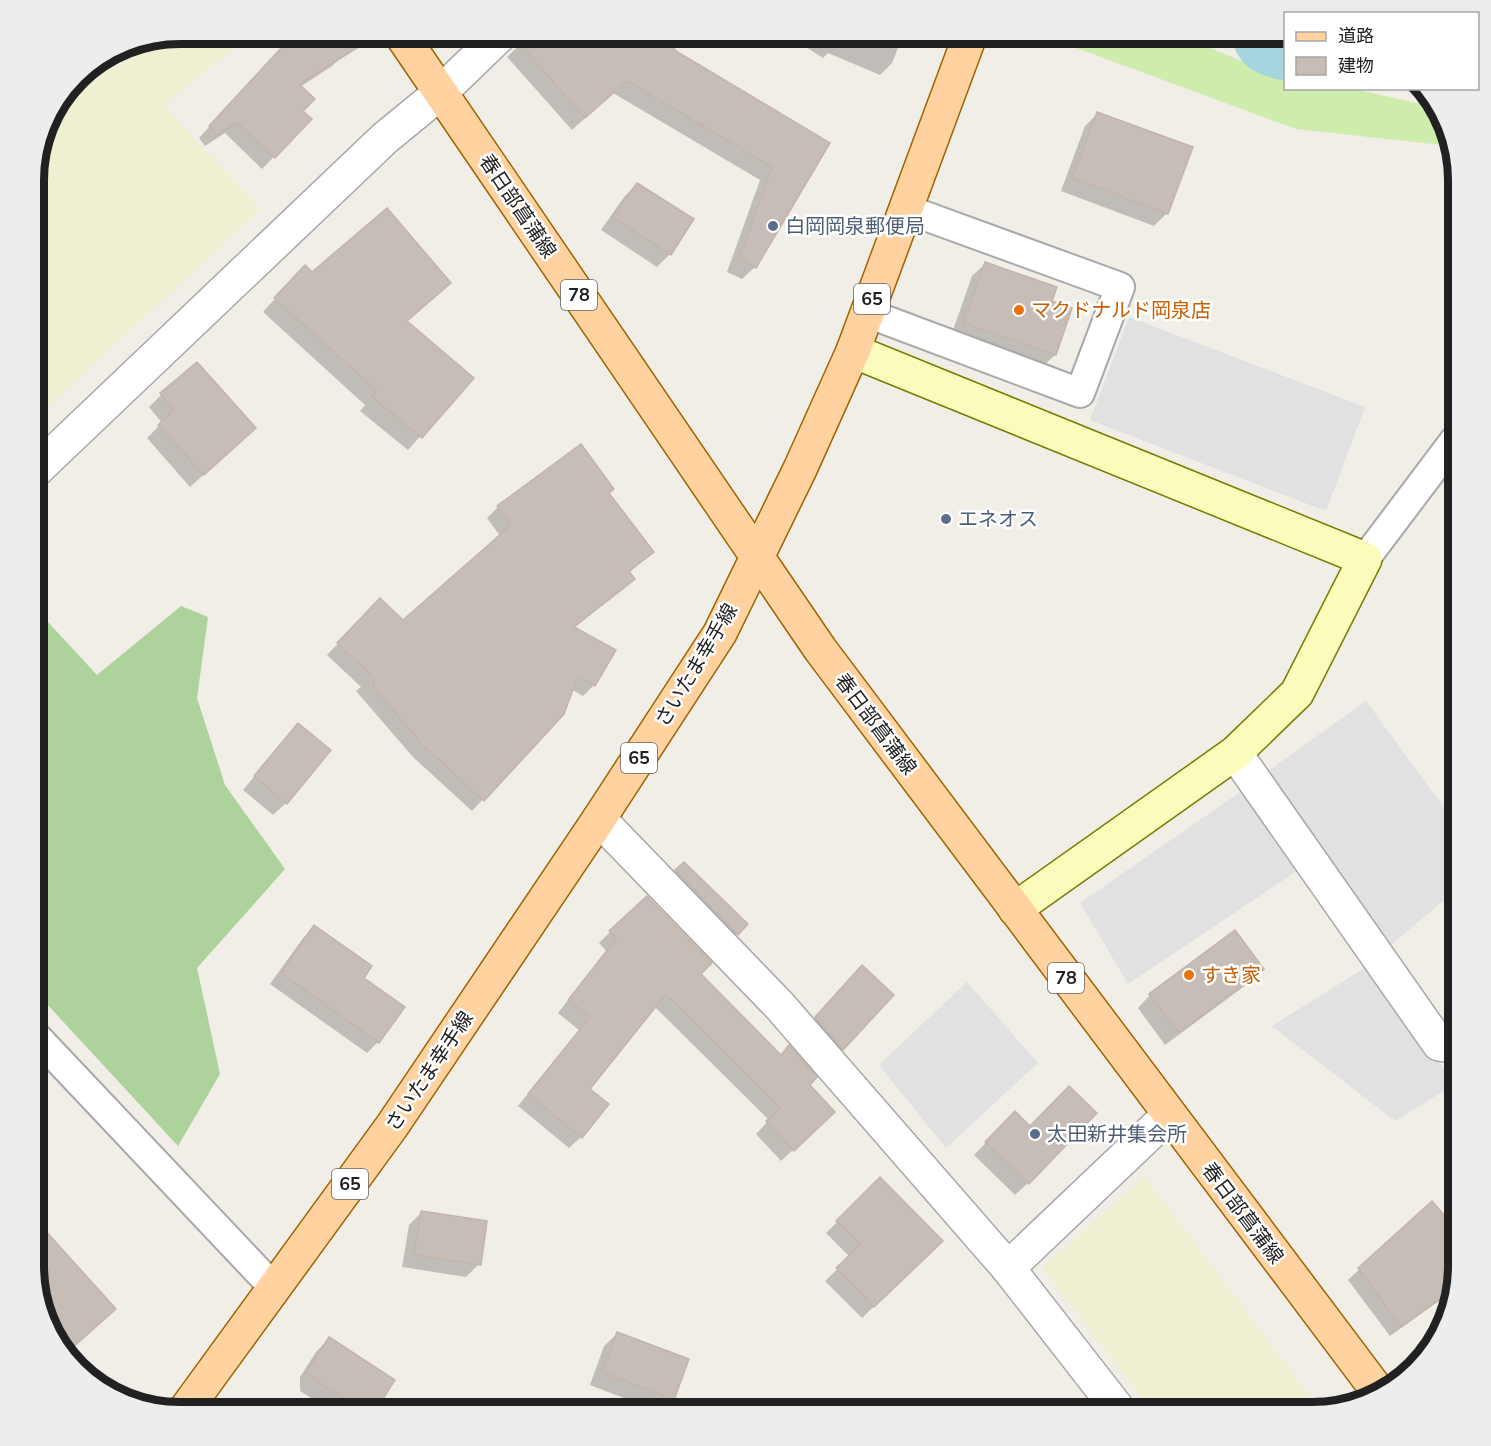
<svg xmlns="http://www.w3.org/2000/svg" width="1491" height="1446" font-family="'Nunito Sans','Noto Sans JP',sans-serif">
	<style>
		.farmland { fill: #eff0d2 }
		.grass { fill: #ceecac }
		.forest { fill: #add29b }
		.parking { fill: #e1e1e1 }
		.shadow { fill: #0003 }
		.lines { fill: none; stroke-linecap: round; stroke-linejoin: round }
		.river { stroke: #a6d5e0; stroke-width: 88 }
		.building { fill: #c6bdb6; stroke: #c4b4a9; stroke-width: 1.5 }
		.lane-casing { stroke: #a8a8a8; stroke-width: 32 }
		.street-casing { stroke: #a8a8a8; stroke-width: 36 }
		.secondary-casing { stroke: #757e01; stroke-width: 36 }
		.primary-casing { stroke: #9d6400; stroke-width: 36 }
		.lane { stroke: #fff; stroke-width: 28 }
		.street { stroke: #fff; stroke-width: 33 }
		.secondary { stroke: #fbfcbb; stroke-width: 33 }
		.primary { stroke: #ffd29f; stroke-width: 33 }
		.service-dot { fill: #5c6f8a; stroke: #fff; stroke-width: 2 }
		.food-dot { fill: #e8710a; stroke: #fff; stroke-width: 2 }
		.labels { text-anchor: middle; stroke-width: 5; stroke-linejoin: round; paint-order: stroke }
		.shield { fill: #fff; stroke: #646464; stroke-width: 1.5 }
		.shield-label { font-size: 18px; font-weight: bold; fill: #212121 }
		.street-label { font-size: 20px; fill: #212121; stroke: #fff }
		.service-label { font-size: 20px; fill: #4e5e75; stroke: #fff; text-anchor: start }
		.food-label { font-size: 20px; fill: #c56008; stroke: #fff; text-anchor: start }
		.rim { fill: none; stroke: #212121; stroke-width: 8 }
	</style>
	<rect width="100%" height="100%" fill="#f1ede7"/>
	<g class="farmland">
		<path d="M179 33H252L163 106 261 209 33 420V169L48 114 83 70 124 44Z"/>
		<path d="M1145 1177 1321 1411 1312 1413H1154L1042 1268Z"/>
	</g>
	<path class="grass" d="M1036 33H1175L1246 63 1285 72 1286 88 1355 89 1437 108 1447 124 1451 146 1296 129Z"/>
	<path class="forest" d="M33 606 97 675 181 606 208 617 197 698 225 785 285 869 197 968 220 1074 178 1146 33 989Z"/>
	<g class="parking">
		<path d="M1129 317 1365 407 1326 511 1090 420Z"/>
		<path d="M1366 701 1458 827V888L1391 945 1267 772Z"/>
		<path d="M1243 790 1300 869 1128 984 1080 903Z"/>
		<path d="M1368 966 1455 1084 1395 1121 1272 1026Z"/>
		<path d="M967 982 1038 1063 946 1148 879 1065Z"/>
	</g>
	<g class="shadow">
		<path d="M532 33 675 53 828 144 755 267 742 279 727 272 760 180 613 93 572 130 507 57Z"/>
		<path d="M784 33H904L892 63 880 75 828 53 823 58Z"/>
		<path d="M285 45 343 55 332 66 300 87 301 112 310 120 262 169 225 133 205 146 199 138Z"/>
		<path d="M1098 113 1167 213 1154 226 1061 191 1085 126Z"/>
		<path d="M637 184 670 254 657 267 601 230 624 197Z"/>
		<path d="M985 264 1050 302 1055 355 1042 367 951 336 972 276Z"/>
		<path d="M312 274 406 322 472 378 408 450 360 411 365 405 263 312 292 280Z"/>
		<path d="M161 395 241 441 190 487 147 438 162 423 149 407Z"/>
		<path d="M581 447 607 493 652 552 629 573 633 579 622 590 573 628 594 685 583 696 571 689 562 713 472 811 413 757 356 691 361 687 327 655 380 600 403 622 500 536 487 518 498 507Z"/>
		<path d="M286 738V803L273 815 243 790Z"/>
		<path d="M684 864 746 924 731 940 670 877Z"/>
		<path d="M314 927 362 978 378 1042 367 1053 270 984 303 938Z"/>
		<path d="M610 932 699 974 808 1085 822 1123 781 1161 756 1134 769 1120 654 1006 588 1089 581 1137 569 1148 518 1106 579 1030 558 1013 606 951 599 943Z"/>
		<path d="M1262 969 1250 982 1165 1045 1138 1008 1150 995Z"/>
		<path d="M856 973 892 995 836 1055 810 1024Z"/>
		<path d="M1015 1113 1028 1183 1015 1195 974 1155Z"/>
		<path d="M880 1180 940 1241 862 1318 825 1281 850 1257 826 1233Z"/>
		<path d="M1431 1203 1458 1267 1453 1287 1443 1298 1390 1336 1348 1280Z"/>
		<path d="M422 1212 479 1264 466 1277 402 1267 409 1225Z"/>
		<path d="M33 1267 101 1322 64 1355 44 1322Z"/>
		<path d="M617 1334 673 1399 660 1412 590 1385 604 1346Z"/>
		<path d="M329 1339 373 1413H334L300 1391V1377L316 1352Z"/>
	</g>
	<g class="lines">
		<path class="river" d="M1276 33 1286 36"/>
	</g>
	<g class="building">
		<path d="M295 33H381L299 84 315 99 303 111 312 119 275 158 237 123 217 135 209 126Z"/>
		<path d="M520 33H660L676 51 830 143 756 268 739 259 772 167 627 81 585 118 518 42Z"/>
		<path d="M1097 112 1193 147 1168 214 1072 178Z"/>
		<path d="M637 183 694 219 671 255 612 217Z"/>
		<path d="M387 208 451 283 407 321 474 378 422 438 372 397 377 391 274 298 305 265 312 272Z"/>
		<path d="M985 262 1057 287 1052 301 1072 308 1056 355 963 323Z"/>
		<path d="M197 362 256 428 204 475 158 425 174 410 160 393Z"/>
		<path d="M581 444 614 489 609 493 654 552 629 571 635 579 574 627 616 650 595 686 578 676 564 714 484 801 423 745 374 688V678L337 643 380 598 403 620 511 525 497 506Z"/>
		<path d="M298 723 331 750 287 804 254 776Z"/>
		<path d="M684 862 748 924 738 935 675 870Z"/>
		<path d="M647 896 712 963 701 974 781 1055 789 1045 817 1077 810 1085 835 1112 794 1151 766 1121 780 1108 666 994 590 1089 609 1104 582 1138 528 1094 590 1017 568 1000 617 938 609 931Z"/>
		<path d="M314 925 372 966 364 978 405 1007 379 1043 281 973Z"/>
		<path d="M1235 930 1264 969 1179 1033 1149 994Z"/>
		<path d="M862 965 894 995 843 1050 815 1017Z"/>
		<path d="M1069 1086 1097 1113 1029 1184 985 1142 1015 1111 1030 1126Z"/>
		<path d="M880 1177 943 1241 874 1307 836 1268 861 1244 836 1221Z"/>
		<path d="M1432 1201 1458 1231V1267L1454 1289 1401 1327 1358 1268Z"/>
		<path d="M421 1211 487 1221 481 1265 414 1255Z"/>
		<path d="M33 1217 116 1309 72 1348 42 1314 33 1267Z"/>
		<path d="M617 1332 689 1359 674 1400 602 1372Z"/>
		<path d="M329 1337 395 1380 374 1413H366L305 1373Z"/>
	</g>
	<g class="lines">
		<g class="lane-casing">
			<g id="lane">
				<path d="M867 313 1080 393 1120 287 906 209"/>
				<path d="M1365 559 1454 441 1458 443"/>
				<path d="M33 1033 274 1288"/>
			</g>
		</g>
		<g class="street-casing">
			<g id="street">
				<path d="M33 473 385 138 440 93 502 33"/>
				<path d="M1235 753 1439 1044 1458 1047"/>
				<path d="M599 819 779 1005 1008 1268 1121 1413"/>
				<path d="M1008 1268 1169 1115"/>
			</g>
		</g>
		<g class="secondary-casing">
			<path id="secondary" d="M853 351 1365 559 1297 693 1235 753 1015 909"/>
		</g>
		<g class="primary-casing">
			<g id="primary">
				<path d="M400 33 820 649 1380 1394"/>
				<path d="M183 1413 392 1126 599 819 720 633 800 469 853 351 971 33"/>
			</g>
		</g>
		<use href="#lane" class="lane"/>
		<use href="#street" class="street"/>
		<use href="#secondary" class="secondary"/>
		<use href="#primary" class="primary"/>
	</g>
	<g class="service-dot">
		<circle cx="773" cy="226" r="6"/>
		<circle cx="946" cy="519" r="6"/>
		<circle cx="1035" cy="1134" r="6"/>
	</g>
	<g class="food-dot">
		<circle cx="1019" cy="310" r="6"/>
		<circle cx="1189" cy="975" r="6"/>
	</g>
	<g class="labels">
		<g class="shield">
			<rect x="561" y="280" width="36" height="30" rx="4.5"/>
			<rect x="854" y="284" width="36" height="30" rx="4.5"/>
			<rect x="621" y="743" width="36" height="30" rx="4.5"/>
			<rect x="1048" y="963" width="36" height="30" rx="4.5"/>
			<rect x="332" y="1169" width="36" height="30" rx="4.5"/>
		</g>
		<g class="shield-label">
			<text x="579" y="301">78</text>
			<text x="872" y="305">65</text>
			<text x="639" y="764">65</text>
			<text x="1066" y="984">78</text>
			<text x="350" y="1190">65</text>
		</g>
		<g class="street-label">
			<text transform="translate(518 206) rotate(56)" y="7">春日部菖蒲線</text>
			<text transform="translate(696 665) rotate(-59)" y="7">さいたま幸手線</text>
			<text transform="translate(876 724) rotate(53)" y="7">春日部菖蒲線</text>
			<text transform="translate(429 1071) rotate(-56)" y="7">さいたま幸手線</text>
			<text transform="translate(1243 1213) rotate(53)" y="7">春日部菖蒲線</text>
		</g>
		<g class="service-label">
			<text x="785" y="233">白岡岡泉郵便局</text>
			<text x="958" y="526">エネオス</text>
			<text x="1047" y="1141">太田新井集会所</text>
		</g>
		<g class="food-label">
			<text x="1031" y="317">マクドナルド岡泉店</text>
			<text x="1201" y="982">すき家</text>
		</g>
	</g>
	<path d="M0 0H1491V1446H0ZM180 44H1312A136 136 0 0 1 1448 180V1266A136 136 0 0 1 1312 1402H180A136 136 0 0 1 44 1266V180A136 136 0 0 1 180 44Z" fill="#ededed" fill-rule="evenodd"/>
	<path class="rim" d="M180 44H1312A136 136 0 0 1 1448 180V1266A136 136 0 0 1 1312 1402H180A136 136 0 0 1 44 1266V180A136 136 0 0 1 180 44Z"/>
	<rect x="1284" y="12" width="195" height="78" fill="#ffffff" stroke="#a6a6a6" stroke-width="1.5"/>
	<rect x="1296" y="32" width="30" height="9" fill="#ffd29f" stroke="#a6a6a6" stroke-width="1.5"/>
	<text x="1338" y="42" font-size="18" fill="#212121">道路</text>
	<rect x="1296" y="57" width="30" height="18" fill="#c6bdb6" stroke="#a6a6a6" stroke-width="1.5"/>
	<text x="1338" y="72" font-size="18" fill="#212121">建物</text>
</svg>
